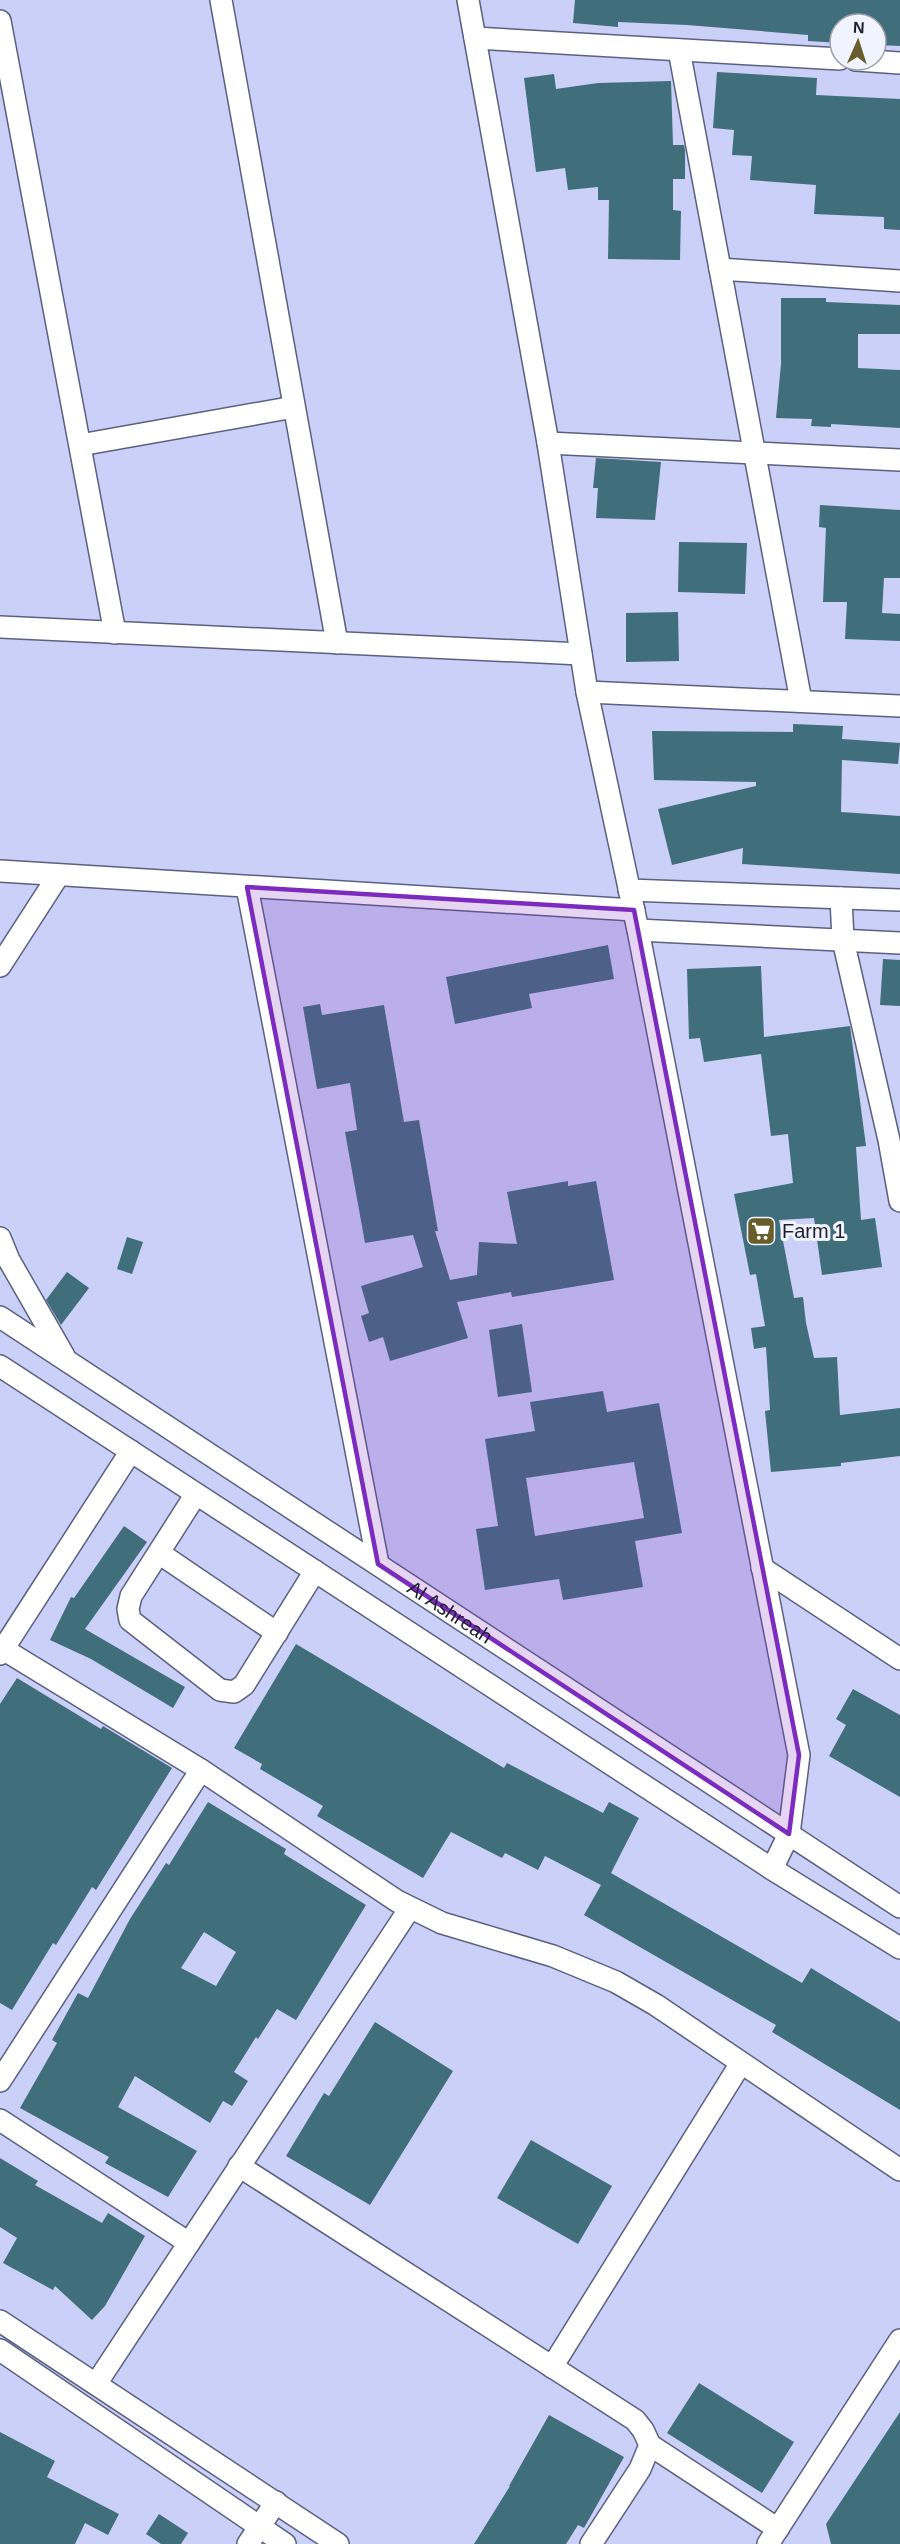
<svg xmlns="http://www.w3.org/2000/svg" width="900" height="2544" font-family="Arial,sans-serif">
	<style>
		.building { fill: #416e7b; fill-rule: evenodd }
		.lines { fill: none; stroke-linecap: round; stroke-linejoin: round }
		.minor-casing { stroke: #5b6081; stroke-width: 24 }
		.minor { stroke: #fff; stroke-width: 21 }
		.marked { fill: #7b2cbf; fill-opacity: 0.2; stroke: #7b2cbf; stroke-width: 4.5; stroke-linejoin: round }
		.labels { text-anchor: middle; stroke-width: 6; stroke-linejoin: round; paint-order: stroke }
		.poi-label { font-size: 20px; fill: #1e202e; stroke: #f1f3ff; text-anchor: start }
		.street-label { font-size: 20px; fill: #1e202e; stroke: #f1f3ff }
	</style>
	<rect width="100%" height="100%" fill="#cad0f7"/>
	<g class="building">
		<path d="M575 0H900V46L876 45V24H840V43L808 41V35L687 25 618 22V27L573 23Z"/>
		<path d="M717 72 817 78 816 95 900 99V230L884 229V217L814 214 816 185 750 180 752 156 732 155 734 130 713 128Z"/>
		<path d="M554 74 556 89 598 83 671 81 673 145H684L685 150V179H673V210L681 211 680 260 608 259 609 200H598V187L568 190 565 168 536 172 524 78Z"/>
		<path d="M781 298H826V302L900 305V334H858V368L900 370V428L831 424V427L811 426 812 419 776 418 781 364Z"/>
		<path d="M596 458 661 462 655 520 596 518 598 488H593Z"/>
		<path d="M820 505 900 510V578H884L882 613 900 614V641L845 639 847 602H823L826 528 819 527Z"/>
		<path d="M679 542 747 543 745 594 678 592Z"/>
		<path d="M678 612 679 661 626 662V613Z"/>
		<path d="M793 724 843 726 842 739 900 743 898 764 842 760 841 812 900 816V874L742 864 743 848 672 865 658 809 756 786V782L654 780 652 731 793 732Z"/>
		<path d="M608 945 614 979 529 994 532 1008 455 1024 446 977Z"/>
		<path d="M883 959 900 960V1006L880 1005Z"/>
		<path d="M761 966 764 1037 850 1026 866 1146 856 1147 861 1220 875 1218 882 1267 822 1275 814 1218 779 1220 794 1298 803 1297 806 1323 814 1358 837 1357 840 1415 900 1408V1456L841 1463V1466L771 1472 765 1411 770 1410 766 1347 754 1349 751 1328 765 1326 756 1274 750 1275 734 1194 793 1183 788 1134 771 1136 761 1054 704 1062 700 1038 689 1039 687 969Z"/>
		<path d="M320 1004 322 1015 384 1005 404 1122 419 1120 438 1231H435L450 1280 477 1275 479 1242 517 1244 507 1192 568 1181V1186L596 1181 614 1280 512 1297 511 1292 457 1302 468 1338 390 1361 383 1337 369 1342 361 1316 369 1313 361 1286 423 1267 413 1235 365 1243 345 1132 357 1130 350 1083 317 1089 303 1007Z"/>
		<path d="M127 1237 143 1242 132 1274 117 1269Z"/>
		<path d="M67 1272 89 1288 61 1325 46 1300Z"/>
		<path d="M522 1324 532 1392 498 1397 489 1330Z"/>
		<path d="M603 1391 607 1412 659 1403 682 1533 635 1541 643 1587 563 1600 559 1579 485 1590 476 1529 498 1526 485 1439 535 1431 530 1402ZM634 1462 644 1518 535 1536 526 1478Z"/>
		<path d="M124 1526 147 1542 85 1629 185 1687 173 1708 91 1659 50 1640 71 1597 74 1598Z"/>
		<path d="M296 1644 504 1768 507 1763 603 1813 609 1802 639 1818 611 1873 802 1983 811 1968 900 2022V2110L772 2032 776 2025 584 1915 601 1885 545 1856 538 1870 505 1853 502 1858 451 1832 423 1878 317 1816 323 1806 260 1769 262 1764 234 1748Z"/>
		<path d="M17 1678 101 1729 103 1726 172 1768 96 1890 92 1887 56 1945 53 1943 12 2010 0 2003V1704Z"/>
		<path d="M853 1689 900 1715V1797L829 1756 846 1725 836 1719Z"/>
		<path d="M208 1802 286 1849 284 1854 366 1905 296 2020 277 2009 258 2039 256 2037 234 2072 248 2081 232 2106 223 2101 210 2123 135 2076 118 2107 197 2151 168 2197 105 2163 109 2157 20 2108 57 2043 52 2040 78 1993 88 1998 130 1919 166 1863 169 1865ZM204 1932 236 1952 216 1986 181 1968Z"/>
		<path d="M375 2022 453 2071 370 2205 286 2156 324 2093 329 2096Z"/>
		<path d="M531 2140 612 2186 578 2244 497 2198Z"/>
		<path d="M0 2158 38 2181 35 2185 102 2223 108 2213 145 2236 105 2306 92 2320 55 2286 53 2290 3 2263 17 2238 0 2227Z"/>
		<path d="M699 2383 794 2442 762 2493 667 2433Z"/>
		<path d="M900 2412V2544H831L826 2524Z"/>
		<path d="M549 2415 624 2457 584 2528 578 2525 566 2544H474L510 2486H509Z"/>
		<path d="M0 2432 55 2461 47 2477 119 2514 108 2535 85 2523 75 2544H0Z"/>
		<path d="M159 2514 188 2533 181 2544H161L146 2534Z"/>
	</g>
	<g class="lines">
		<g class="minor-casing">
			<g id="minor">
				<path d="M221 0 337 643"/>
				<path d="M468 0 548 443 587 692 638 930 799 1755 789 1834 772 1869"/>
				<path d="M0 21 115 633"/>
				<path d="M475 38 840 59"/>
				<path d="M679 50 801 701"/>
				<path d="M856 60 900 63"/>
				<path d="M720 269 900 281"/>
				<path d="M548 443 900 460"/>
				<path d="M80 445 294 407"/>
				<path d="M0 627 581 654"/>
				<path d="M587 692 900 706"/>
				<path d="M0 871 634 910"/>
				<path d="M247 887 378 1564"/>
				<path d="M629 890 900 900"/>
				<path d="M841 898 843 940 889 1140 900 1201"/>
				<path d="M638 930 900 943"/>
				<path d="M0 966 58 876"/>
				<path d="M0 1238 9 1260 64 1356"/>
				<path id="s1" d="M0 1317 900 1907"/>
				<path d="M0 1366 772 1869 900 1948"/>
				<path d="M196 1494 131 1596 128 1609 130 1620 220 1690 234 1692 244 1685 315 1571"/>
				<path d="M159 1553 277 1633"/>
				<path d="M762 1568 900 1659"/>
				<path d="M3 1649 201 1770 397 1901 442 1923 553 1956 616 1982 656 2005 900 2170"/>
				<path d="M0 1654 131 1451"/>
				<path d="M0 2081 201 1770"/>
				<path d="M0 2120 189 2243"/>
				<path d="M239 2166 635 2420 643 2430 650 2445 640 2469 591 2544"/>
				<path d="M0 2321 338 2544"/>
				<path d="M0 2350 285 2544"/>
				<path d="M552 2367 741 2063"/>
				<path d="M96 2384 410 1908"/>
				<path d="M650 2445 778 2529"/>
				<path d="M248 2544 276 2502"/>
				<path d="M768 2544 900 2340"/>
			</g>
		</g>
		<use href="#minor" class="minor"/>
	</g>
	<path class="marked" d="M247 887 634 910 799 1755 789 1834 378 1564Z"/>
	<defs>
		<g id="supermarket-square" transform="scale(1.5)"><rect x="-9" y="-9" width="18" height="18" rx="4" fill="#695e2b" stroke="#f1f3ff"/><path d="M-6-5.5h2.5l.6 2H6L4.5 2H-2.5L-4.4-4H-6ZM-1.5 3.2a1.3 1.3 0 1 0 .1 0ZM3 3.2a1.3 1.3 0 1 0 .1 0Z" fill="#fff"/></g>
	</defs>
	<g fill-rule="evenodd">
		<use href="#supermarket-square" x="761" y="1231"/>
	</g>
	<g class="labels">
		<g class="poi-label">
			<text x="782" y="1238">Farm 1</text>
		</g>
		<g class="street-label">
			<text dy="7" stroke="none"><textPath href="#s1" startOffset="538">Al Ashreah</textPath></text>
		</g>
	</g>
	<g transform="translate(858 42) rotate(3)"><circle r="28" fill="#f1f3ff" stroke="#9d9fab" stroke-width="1.5"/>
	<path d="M0-4.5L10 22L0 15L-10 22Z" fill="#695e2b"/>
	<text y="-9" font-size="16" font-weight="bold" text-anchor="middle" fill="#1e202e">N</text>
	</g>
</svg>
